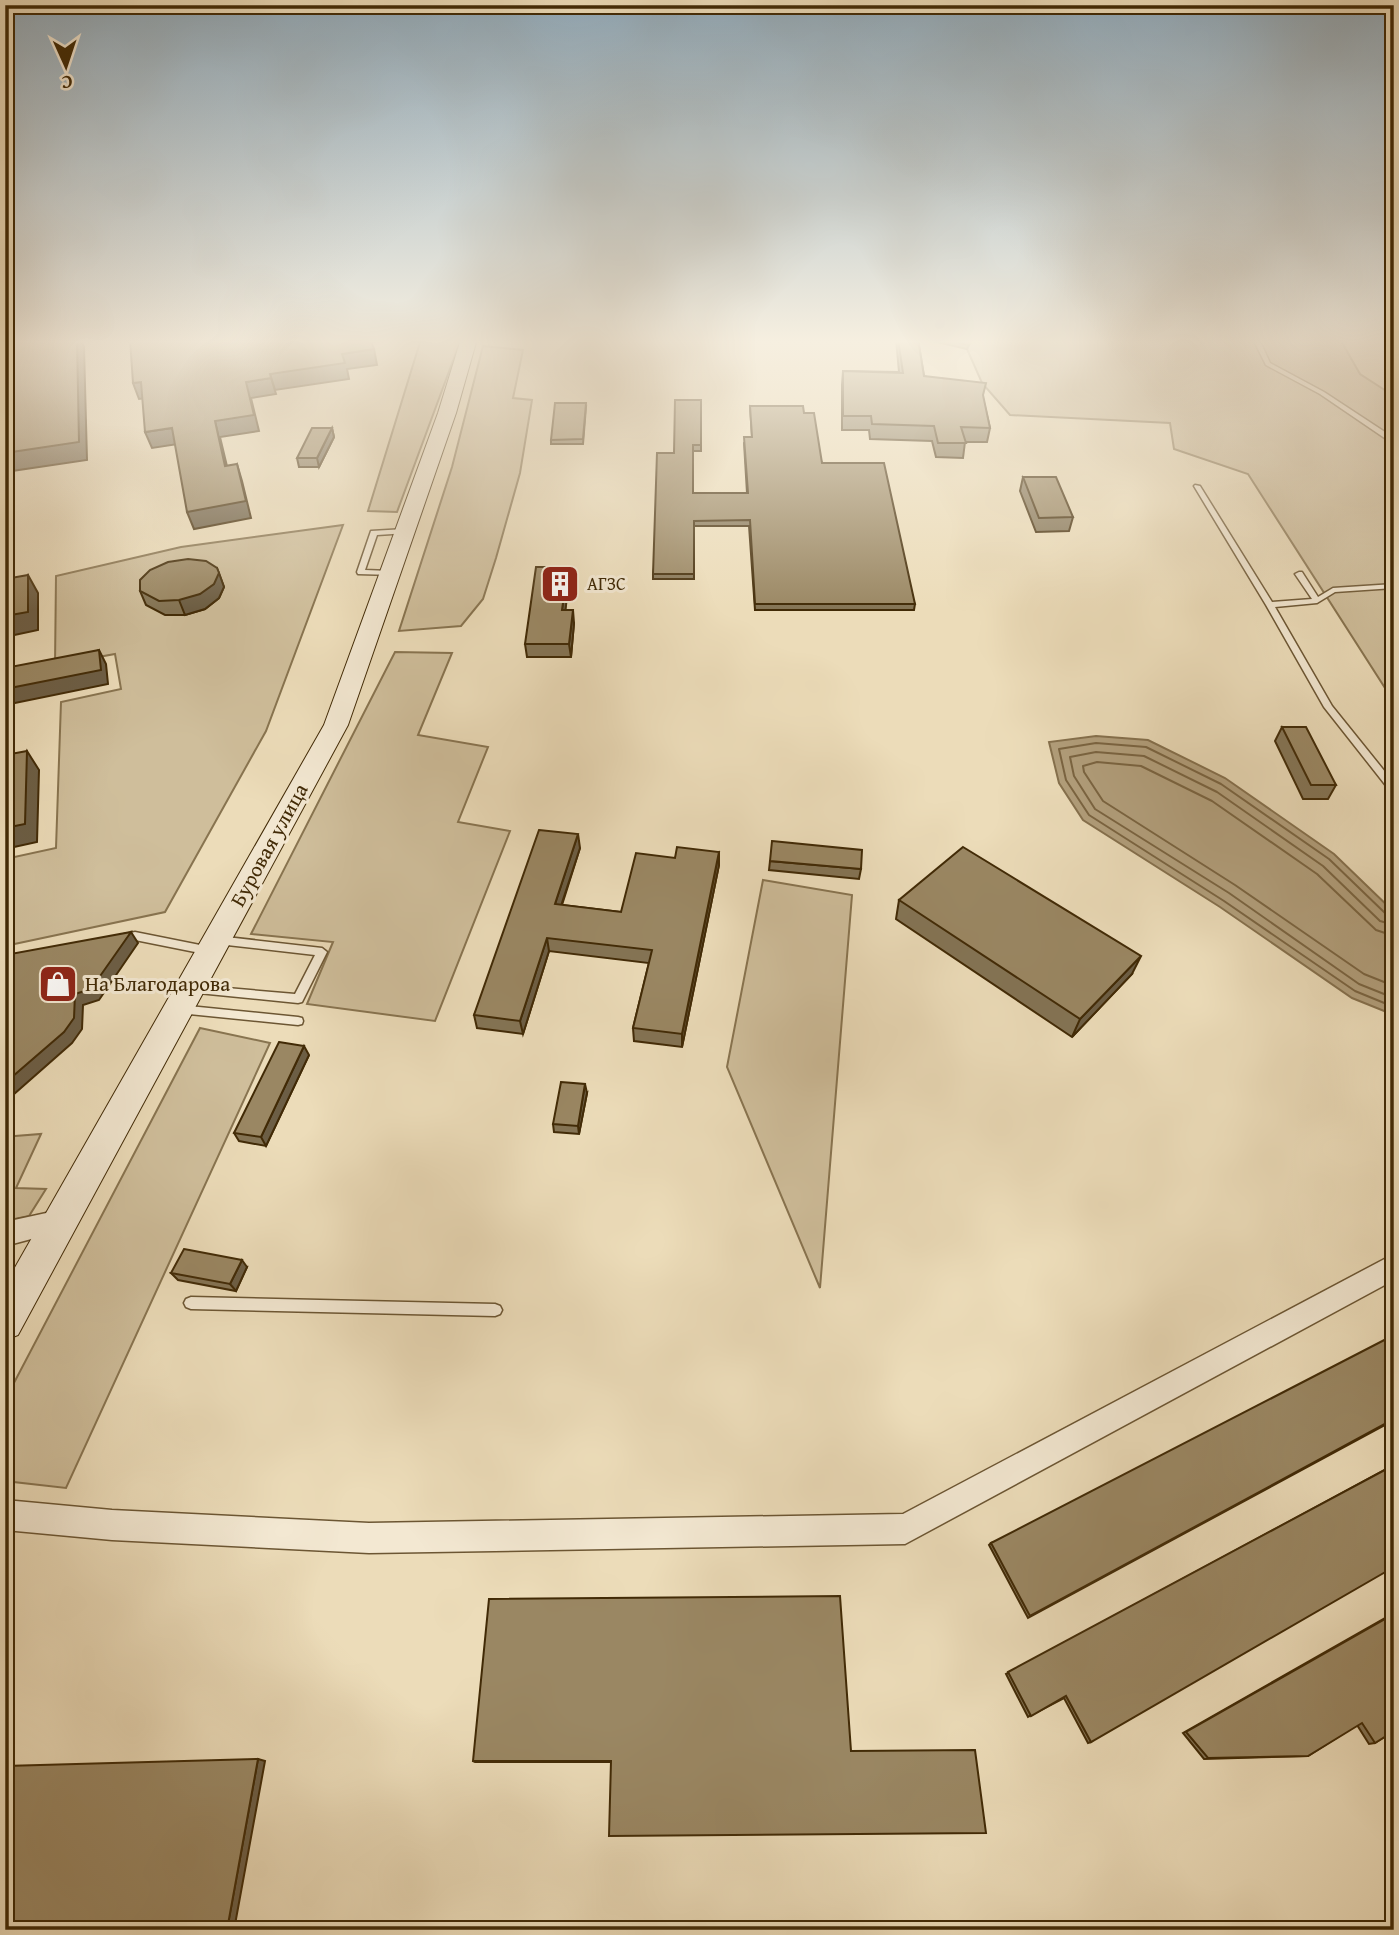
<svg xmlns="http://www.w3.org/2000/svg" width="1399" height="1935" font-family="'Gentium Book Plus',serif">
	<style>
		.green { fill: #cfbe9b; stroke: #887450; stroke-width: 2 }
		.water { fill: #b29f7c; stroke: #85704d; stroke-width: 2 }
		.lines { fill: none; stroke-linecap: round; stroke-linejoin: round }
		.shore { stroke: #7a6441; stroke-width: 2 }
		.lane-casing { stroke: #6c5633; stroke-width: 3 }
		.street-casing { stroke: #6c5633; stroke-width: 3 }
		.secondary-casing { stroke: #412a06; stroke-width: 2 }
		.lane { fill: #f3e8d2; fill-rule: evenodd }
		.street { fill: #f3e8d2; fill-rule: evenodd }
		.secondary { fill: #f3e8d2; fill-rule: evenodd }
		.wall { fill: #847455; stroke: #412a06; stroke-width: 2 }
		.shaded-wall { fill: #6c5e45; stroke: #412a06; stroke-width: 2 }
		.building { fill: #9a8763; stroke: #412a06; stroke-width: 2 }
		.labels { text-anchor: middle; stroke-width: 6; stroke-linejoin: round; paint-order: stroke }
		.far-poi-label { font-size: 18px; fill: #412a06; stroke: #f3e8d2; text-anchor: start }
		.street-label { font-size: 21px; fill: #412a06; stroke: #f3e8d2 }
		.poi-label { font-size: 21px; fill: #412a06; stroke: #f3e8d2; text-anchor: start }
	</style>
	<rect width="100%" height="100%" fill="#ecdcb9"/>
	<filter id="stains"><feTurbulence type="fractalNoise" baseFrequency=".00286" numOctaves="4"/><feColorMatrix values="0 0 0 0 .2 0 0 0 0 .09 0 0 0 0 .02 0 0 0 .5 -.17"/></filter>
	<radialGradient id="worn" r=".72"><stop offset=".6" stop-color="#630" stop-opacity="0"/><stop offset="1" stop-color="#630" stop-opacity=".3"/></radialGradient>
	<g class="green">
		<path d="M421 339H461L397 512 368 511Z"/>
		<path d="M972 339H1340L1360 374 1394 396V702L1248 474 1174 449 1170 423 1010 415 982 383 967 349Z"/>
		<path d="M483 346 523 350 513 398 532 400 520 473 496 558 483 599 461 626 399 631 452 467Z"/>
		<path d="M343 525 266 731 165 912 5 946V859L56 848 61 702 121 689 115 654 55 665 56 576 181 547Z"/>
		<path d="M395 652 452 653 418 735 488 747 458 822 510 831 435 1021 307 1004 333 942 251 934Z"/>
		<path d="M763 880 852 895 820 1288 727 1067Z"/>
		<path d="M200 1028 270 1043 66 1488 5 1481V1400Z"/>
		<path d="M41 1134 16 1188 46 1189 29 1216 5 1221V1142L15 1136Z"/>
	</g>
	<path class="water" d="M1096 736 1148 740 1225 778 1334 854 1394 912V1015L1352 998 1220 907 1083 820 1059 783 1049 742Z"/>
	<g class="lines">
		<g class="shore">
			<path d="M1394 916 1386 914 1329 859 1221 784 1146 747 1096 743 1059 749 1066 780 1089 815 1224 901 1355 991 1394 1007"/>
			<path d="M1394 925 1380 921 1323 866 1217 792 1144 756 1096 752 1070 757 1074 776 1095 809 1229 893 1359 984 1394 998"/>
			<path d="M1394 936 1376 930 1317 874 1212 801 1141 766 1097 762 1083 766 1084 772 1103 801 1235 885 1364 974 1394 986"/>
		</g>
		<g class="lane-casing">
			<g id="lane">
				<path d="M1253 339H1259L1270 363 1324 392 1394 438V450L1391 448 1389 441 1320 394 1266 365Z"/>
				<path d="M1195 485 1200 486 1272 602 1312 599 1295 574 1299 572H1302L1318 597 1333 588 1394 584V588L1335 592 1317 603 1275 607 1332 706 1394 783V793L1391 792 1324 707 1266 605 1194 486Z"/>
				<path d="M405 529 409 531 408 533 377 535 365 570 390 571H393V575L358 574 357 572 371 531Z"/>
				<path d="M135 932 210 947 215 951 210 955 135 940 120 943 115 939 116 936Z"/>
				<path d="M218 936 322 948 327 952 302 1002 298 1003 188 992 187 989 188 986 192 985 295 994 315 955 218 944 213 940Z"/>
				<path d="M179 1005 298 1017 302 1018 303 1021 302 1024 298 1025 179 1013 175 1012 174 1009 175 1006Z"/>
				<path d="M191 1297 495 1304 500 1306 502 1310 500 1314 495 1316 191 1309 186 1307 184 1303 186 1299Z"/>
			</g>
		</g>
		<g class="street-casing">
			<g id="street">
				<path d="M60 1210 69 1213 72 1221 69 1229 5 1246V1222Z"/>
				<path d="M1394 1254V1280L905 1544 369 1553 112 1540 5 1530V1500L112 1510 369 1523 903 1514Z"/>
			</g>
		</g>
		<g class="secondary-casing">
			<path id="secondary" d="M461 339H477L456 413 348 725 18 1335 5 1340V1285L324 725 438 413Z"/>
		</g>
		<use href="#lane" class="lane"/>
		<use href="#street" class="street"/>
		<use href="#secondary" class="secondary"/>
	</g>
	<g class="wall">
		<path d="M896 339H918L924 376 983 398 990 428 987 442H965L963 458 936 457 932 441 870 439 869 430H842V385L843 371 899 372Z"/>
		<path d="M929 339H972L967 349 929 340Z"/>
		<path d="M1394 343V354L1390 350Z"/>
		<path d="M701 400V451H693V493H747L744 443 752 437 750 406 804 413 822 463 915 604 914 610H755L749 526H694V579H653V574L674 453Z"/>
		<path d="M586 407 583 444H551V440Z"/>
		<path d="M332 428 334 437 319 467H299L297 458Z"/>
		<path d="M1023 477 1073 517 1069 531 1036 532 1020 491Z"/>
		<path d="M217 568 224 587 219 598 205 609 185 615H165L146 605 140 591Z"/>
		<path d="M569 579 565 610 574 623 571 657H527L525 644Z"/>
		<path d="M1282 727 1336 785 1328 799H1303L1275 741Z"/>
		<path d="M580 848 562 905 621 912 675 858 719 852V865L682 1047 634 1041 633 1028 649 963 549 951 523 1034 477 1028 474 1015Z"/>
		<path d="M770 861 861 869 859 879 769 870Z"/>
		<path d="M899 900 1132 974 1072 1037 896 919Z"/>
		<path d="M309 1055 266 1146 239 1141 234 1133Z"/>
		<path d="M587 1093 579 1134 554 1132 553 1124Z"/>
		<path d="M247 1267 236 1291 178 1280 171 1273Z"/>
		<path d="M1394 1420 1028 1618 989 1545 991 1543Z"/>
		<path d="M1394 1465 1091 1742 1088 1743 1064 1698 1028 1717 1006 1674Z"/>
		<path d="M1394 1613V1731L1375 1743 1369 1744 1357 1725 1308 1756 1204 1759 1183 1733Z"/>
		<path d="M851 1751 611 1762H475L473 1761Z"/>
	</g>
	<g class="shaded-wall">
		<path d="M77 339H80L84 347 87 460 5 472V453Z"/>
		<path d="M374 349 377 365 347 369 349 379 275 390 270 374 342 354Z"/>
		<path d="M271 378 276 394 251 398 259 431 220 437 231 483 225 466 215 421 246 382Z"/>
		<path d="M141 382 147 398 139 399 133 383Z"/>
		<path d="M172 428 178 444 152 448 145 432Z"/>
		<path d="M332 428 334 437 319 467 317 458Z"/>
		<path d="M237 464 242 481 251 518 194 529 187 512Z"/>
		<path d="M568 567 569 579 564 623 562 610Z"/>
		<path d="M219 573 224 587 219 598 205 609 185 615 179 600Z"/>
		<path d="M28 575 38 593V630L5 637V616Z"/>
		<path d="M573 610 574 623 571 657 569 644Z"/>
		<path d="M99 650 106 664 108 684 5 705V689Z"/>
		<path d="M27 751 39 770 37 842 5 849V828Z"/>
		<path d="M578 834 580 848 557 918 555 904Z"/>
		<path d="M719 852V865L682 1047V1034Z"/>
		<path d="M131 932 138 943 99 1000 83 1005 82 1029 72 1043 5 1102V1083L75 994Z"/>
		<path d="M547 938 549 951 523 1034 520 1021Z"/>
		<path d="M1141 956 1132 974 1072 1037 1080 1019Z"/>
		<path d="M304 1046 309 1055 266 1146 261 1137Z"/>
		<path d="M585 1084 587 1093 579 1134 578 1126Z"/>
		<path d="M242 1260 247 1267 236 1291 230 1284Z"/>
		<path d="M258 1759 265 1761 234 1930H227Z"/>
	</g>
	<g class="building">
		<path d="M12 339H77L79 442 5 453V340Z"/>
		<path d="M130 339H370L374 349 342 354 345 363 270 374 271 378 246 382 254 415 215 421 225 466 237 464 246 501 187 512 172 428 145 432 141 382 133 383Z"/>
		<path d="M898 339H918L924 376 986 383 983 395 990 428 961 427 966 443H938L934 426 872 424 871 416H843V371L903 373Z"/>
		<path d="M941 339H971L968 345Z"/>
		<path d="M675 400H701V445H693V493H748L744 437H752L750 406H803L804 413H814L822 463H884L915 604H755L750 520 694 521V574H653L657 453H674Z"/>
		<path d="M555 403H586L583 439 551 440Z"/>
		<path d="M312 428H332L317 458H297Z"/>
		<path d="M1023 477H1056L1073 517 1039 518Z"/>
		<path d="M188 559 206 561 217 568 219 573 214 584 200 594 179 600 159 601 140 591V580L150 570 168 562Z"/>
		<path d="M536 567H568L562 610H573L569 644H525Z"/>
		<path d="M28 575V612L5 616V579Z"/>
		<path d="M99 650 101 670 5 689V668Z"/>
		<path d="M1282 727H1306L1336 785H1311Z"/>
		<path d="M27 751 25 824 5 828V755Z"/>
		<path d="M539 830 578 834 555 904 621 912 636 853 675 858 677 847 719 852 682 1034 633 1028 652 950 547 938 520 1021 474 1015Z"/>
		<path d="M772 841 862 850 861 869 770 861Z"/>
		<path d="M963 847 1141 956 1080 1019 899 900Z"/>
		<path d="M131 932 91 989 75 994 74 1018 64 1032 5 1083V955Z"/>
		<path d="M279 1042 304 1046 261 1137 234 1133Z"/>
		<path d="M561 1082 585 1084 578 1126 553 1124Z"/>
		<path d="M184 1249 242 1260 230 1284 171 1273Z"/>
		<path d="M1394 1335V1419L1030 1616 991 1543Z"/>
		<path d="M1394 1465V1567L1091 1742 1066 1696 1031 1716 1008 1672Z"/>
		<path d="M840 1596 851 1751 975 1750 986 1833 609 1836 611 1761H473L489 1599Z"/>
		<path d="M1394 1614V1731L1375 1743 1362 1723 1308 1756 1208 1758 1186 1732Z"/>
		<path d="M258 1759 227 1930H5V1766Z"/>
	</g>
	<linearGradient id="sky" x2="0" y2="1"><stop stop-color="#92acbd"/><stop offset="0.56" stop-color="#f6efe0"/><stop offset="1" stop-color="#f6efe0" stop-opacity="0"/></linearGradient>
	<rect width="1399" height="610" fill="url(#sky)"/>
	<defs>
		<g id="building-square" transform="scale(2.0125)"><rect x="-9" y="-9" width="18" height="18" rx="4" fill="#8f2418" stroke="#f3e8d2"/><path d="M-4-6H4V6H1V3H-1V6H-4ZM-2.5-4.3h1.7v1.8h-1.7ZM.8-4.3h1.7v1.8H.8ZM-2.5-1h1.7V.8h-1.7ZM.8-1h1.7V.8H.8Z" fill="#fff"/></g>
		<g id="shop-square" transform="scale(2.0125)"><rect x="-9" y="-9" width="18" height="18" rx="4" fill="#8f2418" stroke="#f3e8d2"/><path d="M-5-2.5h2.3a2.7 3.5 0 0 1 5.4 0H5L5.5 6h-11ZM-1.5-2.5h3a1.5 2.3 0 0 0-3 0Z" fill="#fff"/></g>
	</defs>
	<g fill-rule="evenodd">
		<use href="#building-square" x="560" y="584"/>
		<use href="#shop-square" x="58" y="984"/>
	</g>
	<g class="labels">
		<g class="far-poi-label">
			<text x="587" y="590">АГЗС</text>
		</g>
		<g class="street-label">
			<text transform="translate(269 845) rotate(-61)" y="7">Буровая улица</text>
		</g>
		<g class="poi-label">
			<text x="85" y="991">На Благодарова</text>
		</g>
	</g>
	<rect width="1399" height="1935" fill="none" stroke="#ecdcb9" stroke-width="28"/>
	<rect x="7" y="7" width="1385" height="1921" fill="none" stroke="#412a06" stroke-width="3.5"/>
	<rect x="14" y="14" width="1371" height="1907" fill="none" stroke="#412a06" stroke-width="2"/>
	<g transform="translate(66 66) rotate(177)" stroke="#f3e8d2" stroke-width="5" paint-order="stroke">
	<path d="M0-5L12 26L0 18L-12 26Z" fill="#412a06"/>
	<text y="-10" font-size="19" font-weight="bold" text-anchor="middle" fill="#412a06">С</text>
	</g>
	<rect width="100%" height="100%" filter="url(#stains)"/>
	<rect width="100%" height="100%" fill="url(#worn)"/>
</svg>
